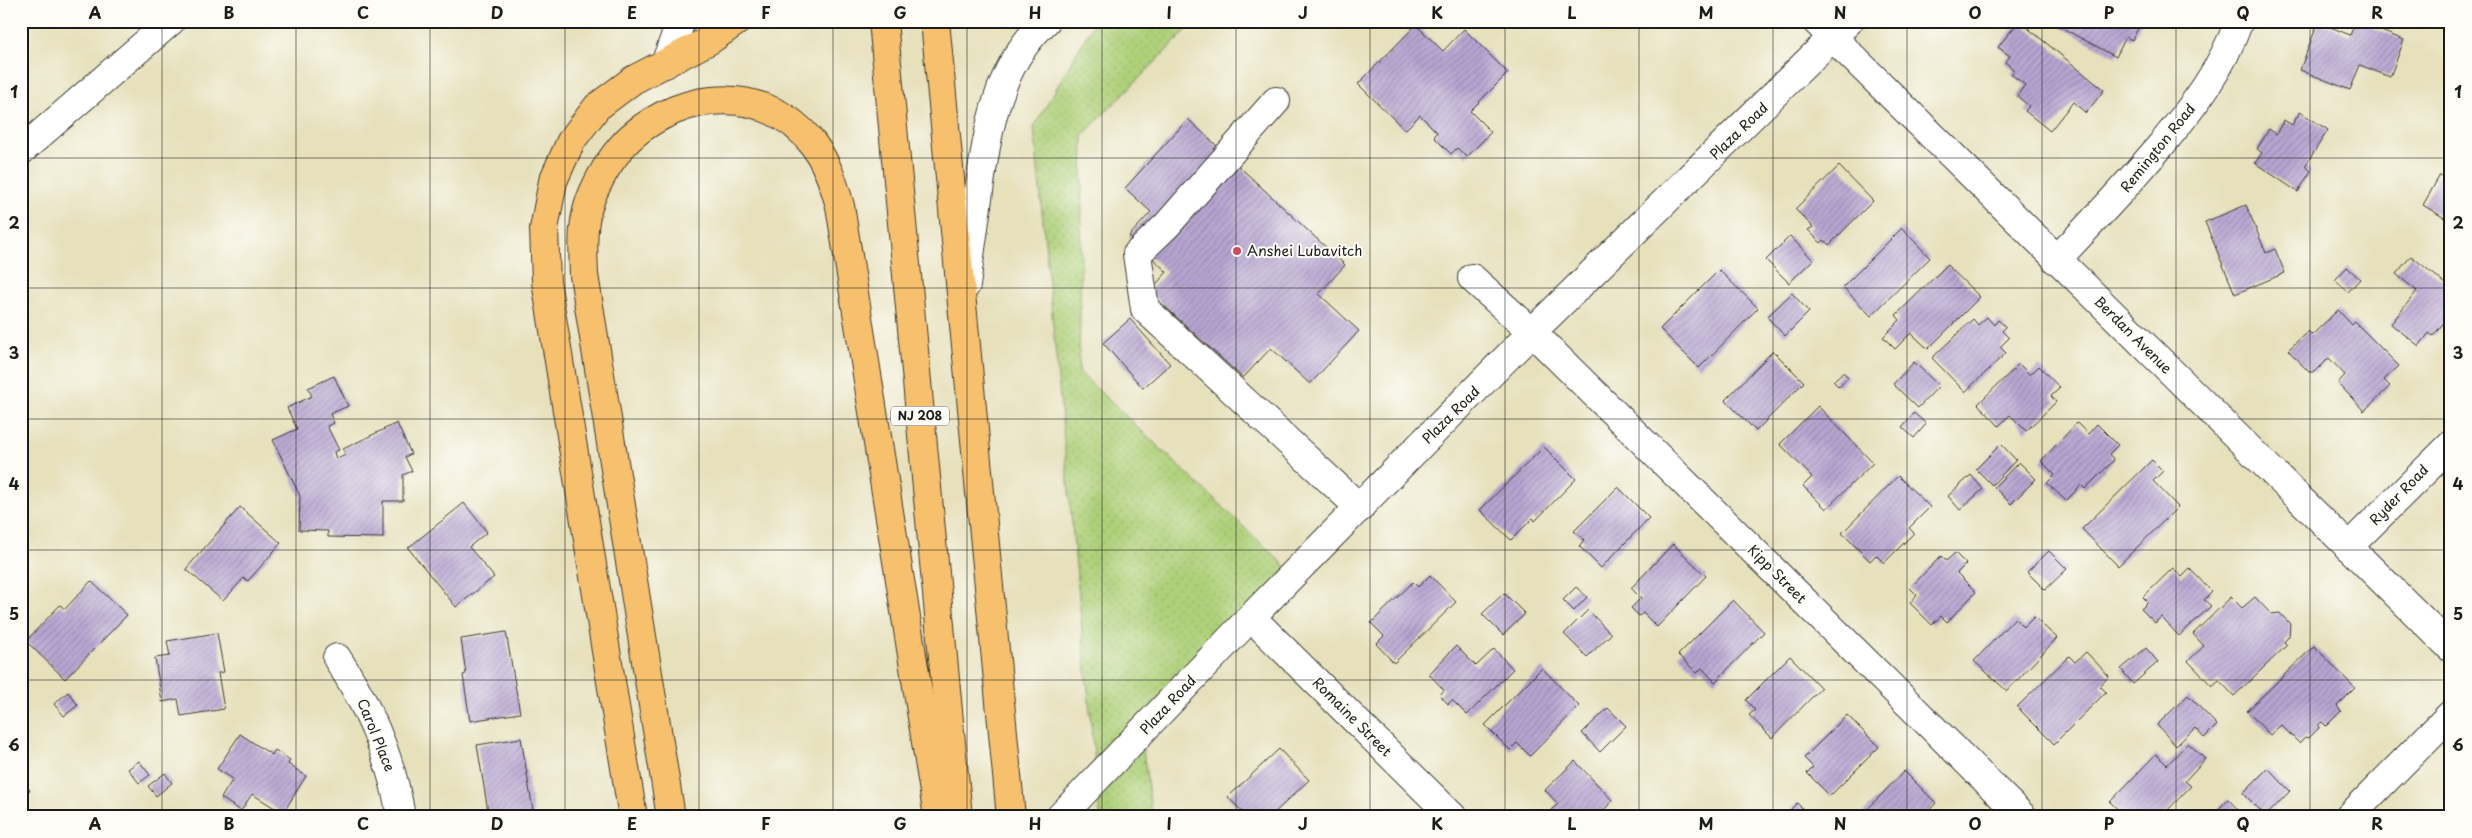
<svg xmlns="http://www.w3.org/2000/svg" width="2472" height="838" font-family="'Playpen Sans',sans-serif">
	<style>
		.grass { fill: url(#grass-dots); stroke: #65764a }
		.building { fill: url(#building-hatch) }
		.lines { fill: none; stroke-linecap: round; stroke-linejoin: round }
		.minor-casing { stroke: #3a3934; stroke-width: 30 }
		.highway-casing { stroke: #3a3934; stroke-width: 30 }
		.minor { stroke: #fff; stroke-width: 28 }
		.highway { stroke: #f7c06c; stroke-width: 28 }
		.grid { fill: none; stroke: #1c1c1c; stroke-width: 1; stroke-opacity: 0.55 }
		.poi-dot { fill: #d1495b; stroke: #fdfcf7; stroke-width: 2 }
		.labels { text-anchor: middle; stroke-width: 4; stroke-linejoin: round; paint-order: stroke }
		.shield { fill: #fdfcf7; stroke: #605f5e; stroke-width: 1 }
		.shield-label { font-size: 12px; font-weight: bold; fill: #1c1c1c }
		.street-label { font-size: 14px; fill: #1c1c1c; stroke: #fdfcf7 }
		.poi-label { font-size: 14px; fill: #1c1c1c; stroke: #fdfcf7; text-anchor: start }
		.neatline { fill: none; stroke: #1c1c1c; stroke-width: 2 }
		.grid-label { font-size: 16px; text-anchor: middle; font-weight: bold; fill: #1c1c1c }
	</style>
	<defs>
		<pattern id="grass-dots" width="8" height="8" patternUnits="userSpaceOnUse" patternTransform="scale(1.25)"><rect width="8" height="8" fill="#aed079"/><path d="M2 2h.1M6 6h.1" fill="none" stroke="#95b268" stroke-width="1.8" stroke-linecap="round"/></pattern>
		<pattern id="building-hatch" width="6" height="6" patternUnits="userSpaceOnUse" patternTransform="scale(1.25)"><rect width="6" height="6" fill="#b8a6d2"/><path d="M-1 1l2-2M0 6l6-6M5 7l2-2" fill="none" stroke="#9586aa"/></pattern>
	</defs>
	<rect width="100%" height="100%" fill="#fdfcf7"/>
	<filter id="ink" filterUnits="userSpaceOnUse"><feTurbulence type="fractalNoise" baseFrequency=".02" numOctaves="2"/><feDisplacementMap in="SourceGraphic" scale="10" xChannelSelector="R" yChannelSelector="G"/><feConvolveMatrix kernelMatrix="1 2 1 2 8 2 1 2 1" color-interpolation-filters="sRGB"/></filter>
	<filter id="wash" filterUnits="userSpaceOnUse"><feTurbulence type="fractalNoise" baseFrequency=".0096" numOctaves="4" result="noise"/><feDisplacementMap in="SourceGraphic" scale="20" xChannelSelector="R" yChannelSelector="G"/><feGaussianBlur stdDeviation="1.12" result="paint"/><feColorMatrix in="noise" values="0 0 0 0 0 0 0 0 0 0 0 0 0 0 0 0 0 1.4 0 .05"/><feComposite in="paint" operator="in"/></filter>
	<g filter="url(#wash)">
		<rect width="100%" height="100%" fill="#e6e0bb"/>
		<path class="grass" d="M1097 21H1221L1191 26 1083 135 1079 372 1294 574 1141 734 1152 817H1100L1034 127 1094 23Z"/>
		<g id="blocks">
			<g class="building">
				<path d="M2019 21 2104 90 2086 113 2073 102 2050 131 2025 111 2029 106 2017 96 2025 85 2011 74 2014 70 2005 62 2010 56 1998 47Z"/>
				<path d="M2054 21H2142L2132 40 2126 37 2116 57 2053 23Z"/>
				<path d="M2356 21 2404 40 2390 77 2360 65 2350 90 2300 70 2318 22 2350 35Z"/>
				<path d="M1416 25 1443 51 1464 29 1508 73 1470 111 1491 132 1467 157 1457 148 1451 154 1434 137 1437 132 1420 115 1405 130 1358 84Z"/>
				<path d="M2300 112 2328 130 2305 166 2311 171 2298 192 2255 163 2262 153 2257 149 2269 129 2276 134 2284 120 2292 125Z"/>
				<path d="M1188 119 1345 265 1319 294 1359 331 1310 384 1271 348 1243 378 1149 292 1167 272 1129 236 1151 212 1125 188Z"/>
				<path d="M1839 166 1873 201 1829 245 1824 240 1821 243 1808 230 1813 227 1795 209Z"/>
				<path d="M2440 175 2451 182V222L2423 205Z"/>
				<path d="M2246 205 2266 253 2275 249 2285 273 2235 294 2205 222Z"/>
				<path d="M1902 228 1930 258 1871 316 1843 287Z"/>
				<path d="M1790 236 1813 260 1789 283 1766 260Z"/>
				<path d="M2411 256 2451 288V314L2433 336 2429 333 2419 346 2391 324 2417 291 2396 274Z"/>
				<path d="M1947 265 1980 297 1928 349 1911 333 1895 349 1883 337 1900 320 1896 315Z"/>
				<path d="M2347 267 2360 279 2348 292 2335 280Z"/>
				<path d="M1719 270 1758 308 1699 368 1660 329Z"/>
				<path d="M1792 293 1809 312 1785 336 1767 317Z"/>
				<path d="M2338 310 2352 325 2355 322 2399 366 2384 380 2390 386 2364 411 2338 383 2345 375 2329 358 2315 372H2309L2288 350 2308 331 2312 335Z"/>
				<path d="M1987 317 1994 325 1998 320 2006 327 2002 331 2009 338 2000 347 2006 353 1965 392 1932 358 1973 319 1978 325Z"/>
				<path d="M1130 319 1170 364 1143 388 1103 343Z"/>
				<path d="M1773 351 1804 382 1756 431 1725 400Z"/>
				<path d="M1914 362 1939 386 1918 408 1893 384Z"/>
				<path d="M2019 364 2030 375 2039 366 2060 388 2051 396 2056 402 2026 431 2010 415 1999 426 1978 404Z"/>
				<path d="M1843 372 1848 377 1839 387 1833 381Z"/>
				<path d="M334 376 348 406 330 414 334 423 327 426 339 450 334 452 336 459 346 455 343 449 397 423 411 454 405 457 412 471 403 475V501H383V538L328 537V531L299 530 300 496 273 440 297 429 287 408 312 396 308 388Z"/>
				<path d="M1818 406 1873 463 1826 509 1803 486 1812 477 1780 444Z"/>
				<path d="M1914 413 1926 424 1914 438 1902 427Z"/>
				<path d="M2077 423 2088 434 2097 424 2118 445 2109 454 2114 460 2085 489 2081 485 2066 501 2047 483 2055 475 2041 461Z"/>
				<path d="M2001 444 2016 460 1992 485 1976 469Z"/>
				<path d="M1544 447 1576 479 1535 521 1533 518 1511 540 1480 510Z"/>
				<path d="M2152 460 2163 471 2153 481 2178 507 2118 566 2082 529Z"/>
				<path d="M2019 462 2036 479 2011 504 1994 487Z"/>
				<path d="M1971 475 1983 489 1960 510 1948 496Z"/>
				<path d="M1898 476 1930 507 1909 528 1914 533 1884 563 1876 555 1870 561 1842 533Z"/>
				<path d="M1618 487 1649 518 1601 568 1579 546 1584 540 1574 531Z"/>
				<path d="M464 503 487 532 469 547 494 577 456 607 408 548Z"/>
				<path d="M240 507 281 543 248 581 244 578 223 601 186 569Z"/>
				<path d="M1673 544 1706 576 1657 627 1643 613 1639 616 1631 608 1641 598 1631 588Z"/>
				<path d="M2049 551 2067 569 2045 590 2027 572Z"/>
				<path d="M1955 553 1966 564 1957 573 1976 592 1947 622 1941 616 1932 625 1910 603 1917 595 1910 588 1941 556 1946 561Z"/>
				<path d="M2173 568 2182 577 2190 569 2212 592 2204 600 2211 606 2179 636 2161 617 2155 623 2141 609 2148 602 2143 597Z"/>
				<path d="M1430 575 1456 602 1394 663 1376 644 1384 636 1371 623 1413 582 1418 587Z"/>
				<path d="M91 581 127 615 65 679 26 641 60 605 65 609Z"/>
				<path d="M1576 587 1587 597 1574 611 1563 600Z"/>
				<path d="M1504 593 1525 614 1503 635 1482 614Z"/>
				<path d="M2231 597 2242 608 2255 597 2271 614 2280 613 2290 624 2289 636 2284 642 2287 645 2234 696 2219 680 2212 686 2188 661 2204 646 2193 634Z"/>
				<path d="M1733 600 1764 632 1715 682 1702 668 1697 673 1678 655Z"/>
				<path d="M1588 610 1611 634 1587 657 1564 634Z"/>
				<path d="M2034 617 2057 638 2007 691 1974 661 2015 618 2024 627Z"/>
				<path d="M506 632 520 713 470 721 463 675 466 674 461 639Z"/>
				<path d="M217 633 224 672 218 673 224 709 181 716 178 699 162 702 155 658 170 656 167 641Z"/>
				<path d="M1456 646 1476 666 1494 649 1513 669 1467 715 1452 700 1448 704 1440 695 1444 690 1429 674Z"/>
				<path d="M2314 646 2355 688 2337 706 2341 711 2326 726 2322 722 2318 725 2319 728 2309 738 2305 737 2299 743 2281 725 2270 735 2247 711Z"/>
				<path d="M2146 648 2158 662 2133 684 2121 669Z"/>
				<path d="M2086 652 2109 676 2100 686 2106 692 2054 744 2017 707 2069 656 2075 662Z"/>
				<path d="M1790 656 1821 688 1772 738 1749 715 1755 710 1746 700Z"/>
				<path d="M1542 668 1579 706 1530 756 1517 743 1510 750 1485 725Z"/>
				<path d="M68 692 78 705 64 716 54 704Z"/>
				<path d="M2188 695 2217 725 2204 738 2195 728 2176 746 2157 725Z"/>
				<path d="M1608 708 1626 726 1600 752 1582 733Z"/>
				<path d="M1847 715 1879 747 1830 796 1807 773 1813 767 1804 758Z"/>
				<path d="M240 734 272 755 275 750 290 760 288 764 306 776 283 813 252 794 241 811 221 798 233 779 217 769Z"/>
				<path d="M521 738 534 817H489L477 745Z"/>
				<path d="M2188 743 2205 759 2185 781 2191 786 2161 817H2126L2110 802 2156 754 2167 765Z"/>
				<path d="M1279 749 1309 780 1270 817H1247L1228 797Z"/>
				<path d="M139 761 150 775 139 783 128 769Z"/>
				<path d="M1575 761 1613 801 1596 817H1571L1566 811 1559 817 1552 809 1558 804 1545 790Z"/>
				<path d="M2268 768 2290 791 2266 816 2243 793Z"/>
				<path d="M1904 771 1936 803 1923 817H1864L1862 815Z"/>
				<path d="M165 773 172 783 156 796 148 786Z"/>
				<path d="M21 781 30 790 23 796 28 802 21 809Z"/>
				<path d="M2228 799 2245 817H2211Z"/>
				<path d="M1797 803 1811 817H1783Z"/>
			</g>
		</g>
	</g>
	<g filter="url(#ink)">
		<use href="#blocks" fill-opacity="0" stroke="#3a3934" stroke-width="1"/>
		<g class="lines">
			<g class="minor-casing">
				<g id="minor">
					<path d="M1816 21 2451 648"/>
					<path d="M665 64 681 21"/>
					<path d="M1276 101 1167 225 1137 254 1145 309 1360 508"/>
					<path d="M21 151 171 21"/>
					<path d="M2056 260C2093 222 2128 184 2162 144 2195 104 2221 71 2239 21"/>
					<path d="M1472 278 1532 332 2023 817"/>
					<path d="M966 285C970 254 975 222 979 191 988 129 997 66 1046 21"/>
					<path d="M2348 547 2451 445"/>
					<path d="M1251 617 1453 817"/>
					<path d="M337 658C369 707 392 759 401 817"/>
					<path d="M1060 817 1251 617 1532 332 1849 21"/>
					<path d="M2349 817 2451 714"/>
				</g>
			</g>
			<g class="highway-casing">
				<g id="highway">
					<path d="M883 21 958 817"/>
					<path d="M935 21 1011 817"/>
					<path d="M633 817 546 281 544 229 553 181 571 141 597 107 633 80 710 40 737 21"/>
					<path d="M671 817 584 275C583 248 581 219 593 193 602 173 615 152 631 137 684 90 767 84 813 144 827 163 834 184 840 206L938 817"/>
				</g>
			</g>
			<use href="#minor" class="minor"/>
			<use href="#highway" class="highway"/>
		</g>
	</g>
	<path class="grid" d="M162 21V817M296 21V817M430 21V817M565 21V817M699 21V817M833 21V817M967 21V817M1102 21V817M1236 21V817M1370 21V817M1505 21V817M1639 21V817M1773 21V817M1907 21V817M2042 21V817M2176 21V817M2310 21V817M21 158H2451M21 288H2451M21 419H2451M21 550H2451M21 680H2451"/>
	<circle class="poi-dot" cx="1237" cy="251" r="5"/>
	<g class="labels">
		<rect class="shield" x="891" y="406.5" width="58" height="19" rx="4"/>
		<g class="shield-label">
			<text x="920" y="420">NJ 208</text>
		</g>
		<g class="street-label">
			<text transform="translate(1739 131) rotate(-44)" y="5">Plaza Road</text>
			<text transform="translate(2158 148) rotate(-51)" y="5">Remington Road</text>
			<text transform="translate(2133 335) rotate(45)" y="5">Berdan Avenue</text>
			<text transform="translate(1451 415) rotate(-45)" y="5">Plaza Road</text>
			<text transform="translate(2399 495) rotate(-46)" y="5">Ryder Road</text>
			<text transform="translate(1777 574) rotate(45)" y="5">Kipp Street</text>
			<text transform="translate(1168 705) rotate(-47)" y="5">Plaza Road</text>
			<text transform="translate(1352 717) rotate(45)" y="5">Romaine Street</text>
			<text transform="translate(376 735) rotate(68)" y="5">Carol Place</text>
		</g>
		<g class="poi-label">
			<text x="1247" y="256">Anshei Lubavitch</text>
		</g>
	</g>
	<rect width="2472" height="838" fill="none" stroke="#fdfcf7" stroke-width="55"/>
	<rect x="28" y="28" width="2416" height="782" class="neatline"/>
	<g class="grid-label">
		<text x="95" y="19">A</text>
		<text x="229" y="19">B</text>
		<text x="363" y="19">C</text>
		<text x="497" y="19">D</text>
		<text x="632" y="19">E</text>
		<text x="766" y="19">F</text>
		<text x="900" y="19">G</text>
		<text x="1035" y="19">H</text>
		<text x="1169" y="19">I</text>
		<text x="1303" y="19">J</text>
		<text x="1437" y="19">K</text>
		<text x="1572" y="19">L</text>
		<text x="1706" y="19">M</text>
		<text x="1840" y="19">N</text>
		<text x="1975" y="19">O</text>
		<text x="2109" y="19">P</text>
		<text x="2243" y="19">Q</text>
		<text x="2377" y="19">R</text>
		<text x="14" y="98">1</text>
		<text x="2458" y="98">1</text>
		<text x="14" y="229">2</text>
		<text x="2458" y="229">2</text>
		<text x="14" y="359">3</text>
		<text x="2458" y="359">3</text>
		<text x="14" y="490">4</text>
		<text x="2458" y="490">4</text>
		<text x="14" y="620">5</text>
		<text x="2458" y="620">5</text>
		<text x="14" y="751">6</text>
		<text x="2458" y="751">6</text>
		<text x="95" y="830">A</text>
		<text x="229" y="830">B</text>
		<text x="363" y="830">C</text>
		<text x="497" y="830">D</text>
		<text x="632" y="830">E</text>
		<text x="766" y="830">F</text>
		<text x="900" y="830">G</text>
		<text x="1035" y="830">H</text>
		<text x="1169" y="830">I</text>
		<text x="1303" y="830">J</text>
		<text x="1437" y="830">K</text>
		<text x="1572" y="830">L</text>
		<text x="1706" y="830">M</text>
		<text x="1840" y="830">N</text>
		<text x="1975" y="830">O</text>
		<text x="2109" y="830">P</text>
		<text x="2243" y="830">Q</text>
		<text x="2377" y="830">R</text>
	</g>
</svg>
